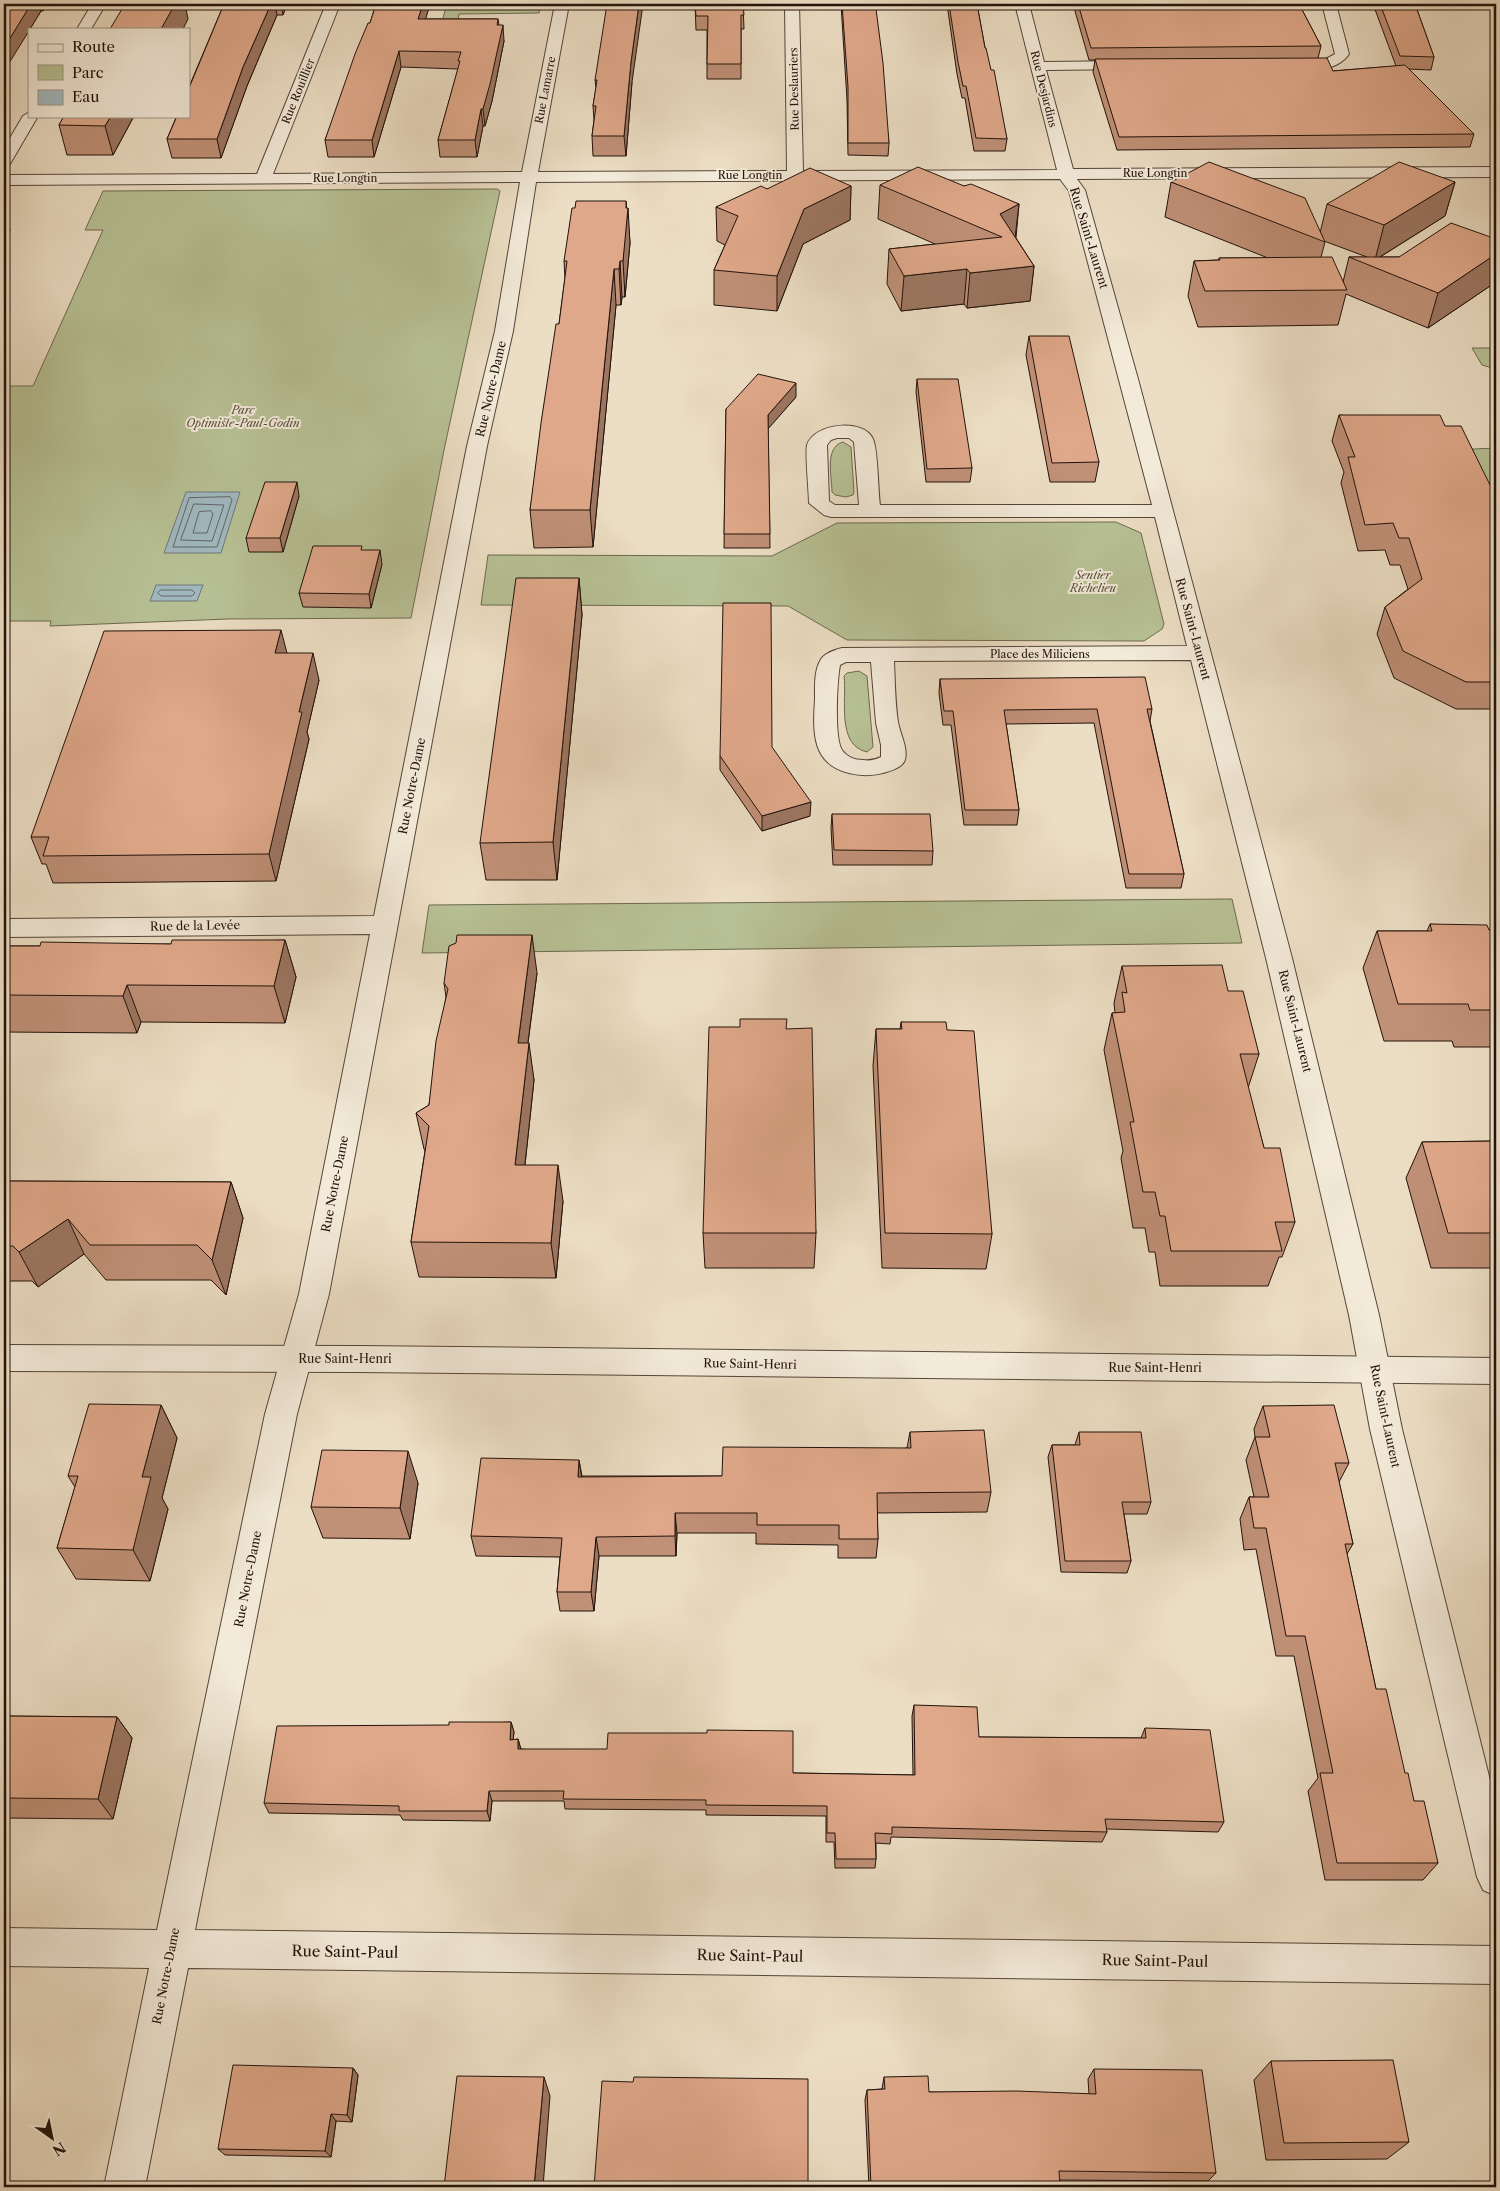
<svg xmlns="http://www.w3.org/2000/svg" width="1500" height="2191" font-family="'Libre Caslon Text',serif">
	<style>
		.green { fill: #b7c195; stroke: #6c6a50 }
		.water { fill: #a0b9c0; stroke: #6e7678 }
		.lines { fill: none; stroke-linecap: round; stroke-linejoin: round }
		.shore { stroke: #616666; stroke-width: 1 }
		.minor-casing { stroke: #544539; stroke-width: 2 }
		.tertiary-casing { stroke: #544539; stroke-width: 2 }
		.minor { fill: #f3ead9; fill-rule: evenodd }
		.tertiary { fill: #f3ead9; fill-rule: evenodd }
		.wall { fill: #c09077; stroke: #22120b; fill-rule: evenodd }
		.shaded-wall { fill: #9c7661; stroke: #22120b }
		.building { fill: #dfa88a; stroke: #22120b }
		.labels { text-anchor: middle; stroke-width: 4; stroke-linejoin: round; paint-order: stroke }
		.far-street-label { font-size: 11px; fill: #22120b; stroke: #f3ead9 }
		.far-park-label { font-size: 11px; font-style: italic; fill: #564f3b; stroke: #f3ead9 }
		.street-label { font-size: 12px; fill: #22120b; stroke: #f3ead9 }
		.near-street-label { font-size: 15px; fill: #22120b; stroke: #f3ead9 }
	</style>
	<rect width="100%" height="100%" fill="#ecdec4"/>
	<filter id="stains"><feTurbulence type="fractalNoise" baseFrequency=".004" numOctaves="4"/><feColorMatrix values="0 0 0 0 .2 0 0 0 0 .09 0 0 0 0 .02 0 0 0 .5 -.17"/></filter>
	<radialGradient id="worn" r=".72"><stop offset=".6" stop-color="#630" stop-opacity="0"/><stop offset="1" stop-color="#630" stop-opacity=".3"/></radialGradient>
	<g class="green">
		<path d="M447 4H541L539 13 459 14 457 25H441Z"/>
		<path d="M497 189 500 191 444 450 411 618 228 619 50 626 51 621H4V386H33L103 230H85L103 191Z"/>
		<path d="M1472 348H1496V369L1482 365Z"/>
		<path d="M843 442 851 447 854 492 853 495 846 497 835 495 832 492C832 477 824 447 843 442Z"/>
		<path d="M1496 448V511L1452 450Z"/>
		<path d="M1116 522 1141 533 1164 624 1162 629 1144 641 847 640 788 606 481 605 488 555 772 556 837 523Z"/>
		<path d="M859 671 867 676 873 747 867 752C836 745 847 699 844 676L847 673Z"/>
		<path d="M1232 899 1242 943 422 953 429 905Z"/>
	</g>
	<g class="water">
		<path d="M186 492H240L221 553H164Z"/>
		<path d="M156 585H203L197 601H150Z"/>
	</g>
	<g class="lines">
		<g class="shore">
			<path d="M230 497 232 500 217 547H173L189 498Z"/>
			<path d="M194 504 224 505 212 541 181 540Z"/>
			<path d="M211 511 213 514 207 533H193L199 512Z"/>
			<path d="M161 590H192L195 593 192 596H161L158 593Z"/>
		</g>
		<g class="minor-casing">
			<g id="minor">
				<path d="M92 4H106L91 29H77Z"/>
				<path d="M326 4H340L273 174 522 172 555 4H569L538 172 787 171 785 4H799L803 171 1057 170 1015 4H1029L1044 62 1132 61 1137 62 1139 65 1137 68 1132 69 1046 70 1073 169 1496 167V177L1077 179 1085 190 1138 379 1292 958 1379 1315 1402 1429 1496 1804V1896L1483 1890 1477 1877 1370 1429 1349 1315 1266 958 1191 660 894 661C895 682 895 702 898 722 900 734 908 747 905 760 902 768 890 771 883 773 871 776 861 776 849 773 811 764 813 731 815 699 815 687 814 672 820 661 823 654 834 650 842 648L1187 646 1155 517H831L824 515 809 503C809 492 805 453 807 445 814 423 864 418 873 439 878 450 878 491 880 505H1152L1069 191 1060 179 536 182 513 331 487 446 329 1294 297 1414 195 1930 1496 1946V1984L188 1968 145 2187H104L149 1968 4 1966V1928L157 1930 265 1414 299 1294 370 934 4 937V919L374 916 467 446 495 331 520 182 4 185V175L257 174ZM837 438H849L854 442 859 505H835L829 501 827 445 831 440ZM846 662H871L876 723 881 745V757C875 760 869 761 863 760 855 760 847 757 842 750 834 738 837 681 840 665Z"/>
				<path d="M1322 4H1336L1349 54C1337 72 1307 73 1287 68L1285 65 1287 62 1324 60 1335 54Z"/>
				<path d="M29 112V116H38L10 164 4 166V148L23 116Z"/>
			</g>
		</g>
		<g class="tertiary-casing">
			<path id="tertiary" d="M4 1345 359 1346 1496 1358V1384L359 1372 4 1371Z"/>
		</g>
		<use href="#minor" class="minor"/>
		<use href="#tertiary" class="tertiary"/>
	</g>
	<g class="wall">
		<path d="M4 4H48L43 11H41L30 29H29Z"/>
		<path d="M224 4H287L283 15H277L247 86 221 158H172L167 139Z"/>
		<path d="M376 4H430L425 19H498L499 25 504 41 492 101 485 126H483L477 157H440L438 140 458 69 401 67 374 157H328L325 140 370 23Z"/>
		<path d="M695 4H743L744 29H741V79H707V30H696Z"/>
		<path d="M841 4H872L889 143 888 156 848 155 847 100Z"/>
		<path d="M947 4H977L985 48 1007 139 1005 151H974L965 98H962L957 74Z"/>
		<path d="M1073 4H1299L1321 46 1318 58 1333 71 1396 66 1373 4H1415L1434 57 1431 70 1408 69 1474 134 1470 147 1117 150 1093 72 1095 60H1089Z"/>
		<path d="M595 80 632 82 626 156H593L592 136 594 120 593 106 596 88Z"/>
		<path d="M64 116H134L113 155H67L59 125Z"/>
		<path d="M1171 182 1320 233 1327 204 1455 182 1445 216 1380 257H1399L1496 239V282L1428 328 1346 294 1338 325 1198 327 1188 296 1194 261 1219 260V258H1268L1165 217ZM1324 241 1367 257H1349L1343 282 1321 257 1325 242Z"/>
		<path d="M880 185 964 186 1019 204 1016 238 1034 266 1030 301 967 308 964 304 901 311 887 284 889 249 935 244 878 219Z"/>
		<path d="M851 186 850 220 803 244 777 311 714 305V270L725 245 717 241 716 207 767 189Z"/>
		<path d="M627 208 630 243 625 297H622L621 305H616L593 547 534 548 530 510 559 324 565 278 564 261Z"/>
		<path d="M1029 336 1099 462 1095 482H1050L1026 355Z"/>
		<path d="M917 379 972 468 970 482H926L916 392Z"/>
		<path d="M796 397 768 428 770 548H724L726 409Z"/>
		<path d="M1339 415 1445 426 1490 485 1496 484V709H1456L1394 678 1377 634 1385 607 1408 589 1400 565H1390L1385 550 1358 551 1341 483 1344 472 1332 441Z"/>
		<path d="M299 496 283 552H249L246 538Z"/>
		<path d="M382 564 371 608 303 607 299 593Z"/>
		<path d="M579 578 582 615 557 880H486L480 843Z"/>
		<path d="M287 653 319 680 307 732 309 739 276 881 53 883 46 864H42L31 837Z"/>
		<path d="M940 679 1152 709 1150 721 1184 874 1181 888H1126L1094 723 1006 724 1019 810 1017 825H964L951 725H943L939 693Z"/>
		<path d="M720 756 810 816 762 831 720 770Z"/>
		<path d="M832 814 933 851 932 865H833L831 828Z"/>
		<path d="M1430 924 1489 930H1496V1047H1454L1452 1041H1384L1363 968 1377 931H1427Z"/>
		<path d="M285 940 296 977 285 1023 141 1022 137 1033 4 1032V946H40L171 944Z"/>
		<path d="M1122 966 1228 991 1259 1054 1248 1088 1264 1148 1295 1222 1282 1257H1279L1268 1286H1160L1155 1252H1149L1145 1228H1133L1121 1158 1123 1151 1104 1050 1112 1013H1115L1114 1003Z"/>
		<path d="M537 973 528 1043 534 1080 525 1165 563 1201 556 1278 419 1277 411 1242 425 1151 424 1149 416 1113 429 1105 446 997 444 983Z"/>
		<path d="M901 1022 947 1030 992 1234 986 1269 882 1268 873 1066 876 1029H900Z"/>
		<path d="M787 1029 816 1233 814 1268H705L703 1233Z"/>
		<path d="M1496 1141V1268H1431L1406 1178 1422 1142Z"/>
		<path d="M4 1181 231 1182 243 1218 226 1295 211 1280H106L84 1254 38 1287 32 1281H4Z"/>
		<path d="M161 1405 177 1438 162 1498 168 1509 150 1581 76 1579 57 1548 75 1487 68 1476Z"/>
		<path d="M1263 1406 1349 1463 1339 1482 1353 1544 1347 1554 1376 1689 1414 1801 1438 1863 1423 1880H1325L1308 1791 1318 1778 1294 1656H1276L1256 1549 1244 1550 1240 1519 1249 1497H1254L1246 1460 1255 1437 1254 1429Z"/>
		<path d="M910 1432 991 1492 987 1512 877 1513 878 1539 876 1558H838V1545L756 1544V1533H677L676 1556H599L594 1611H560L557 1592 560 1557 476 1556 471 1536 579 1460 582 1476H722L907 1448Z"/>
		<path d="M1079 1432 1151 1502 1147 1514H1124L1131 1561 1127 1573 1061 1572 1048 1457 1052 1445H1075Z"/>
		<path d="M418 1483 410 1539 323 1538 311 1507Z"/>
		<path d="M1496 1550V1574L1491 1557Z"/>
		<path d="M914 1705 979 1737 1141 1738 1145 1728 1224 1822 1218 1832 1106 1829 1107 1832 1102 1842 891 1837 890 1844 876 1843V1859L875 1868H835L834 1842H826V1816L706 1815V1810L565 1809 564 1801H492L490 1821 403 1820 400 1815 269 1813 264 1803 449 1725 511 1722 514 1732 513 1740 518 1739 521 1749 793 1773 913 1775 912 1716Z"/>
		<path d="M4 1716 117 1717 132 1738 113 1819 4 1818Z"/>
		<path d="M1271 2061 1409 2142 1387 2159 1266 2160 1254 2080Z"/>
		<path d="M353 2068 358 2075 352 2122 336 2121 331 2157 225 2155 218 2149Z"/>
		<path d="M1094 2069 1216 2173 1208 2181 1060 2180V2187H869L865 2100 867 2090 882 2089 884 2077 929 2092 1089 2094 1088 2079Z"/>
	</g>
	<g class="shaded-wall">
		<path d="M31 4H39L41 11 30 29H29V31L4 71V48Z"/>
		<path d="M41 4H48L43 11Z"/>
		<path d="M174 4H185L188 19 183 29H161Z"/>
		<path d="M271 4H275L277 15 247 86 221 158 217 139 243 67Z"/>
		<path d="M281 4H287L283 15Z"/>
		<path d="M423 4H430L421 35 418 19Z"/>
		<path d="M639 4H643L632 82 626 156 624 136 631 62Z"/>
		<path d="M503 25 504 41 492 101 485 126 483 109Z"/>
		<path d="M399 51 401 67 374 157 372 140Z"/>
		<path d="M481 109 483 126 477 157 475 140Z"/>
		<path d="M111 116H134L113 155 105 126Z"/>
		<path d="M1455 182 1445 216 1375 260 1384 225Z"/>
		<path d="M851 186 850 220 803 244 777 311V276L804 209Z"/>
		<path d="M626 201 627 218 628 208 630 243 625 297 623 261Z"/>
		<path d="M1019 204 1015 238 1000 214Z"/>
		<path d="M5 211 10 230 4 243V213Z"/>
		<path d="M1496 254V282L1428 328 1438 293Z"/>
		<path d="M620 261 622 297 621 305 619 269Z"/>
		<path d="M1034 266 1030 301 967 308 970 273Z"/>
		<path d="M614 269 616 305 593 547 590 510Z"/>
		<path d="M967 269 964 304 901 311 904 276Z"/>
		<path d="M796 383V397L768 429V415Z"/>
		<path d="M297 482 299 496 283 552 280 538Z"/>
		<path d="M380 550 382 564 371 608 369 594Z"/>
		<path d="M579 578 582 615 557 880 553 842Z"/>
		<path d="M281 630 288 657 275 653Z"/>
		<path d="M313 653 319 680 307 732 309 739 276 881 269 854 299 712Z"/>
		<path d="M811 802 810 816 762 831V816Z"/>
		<path d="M532 935 537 973 523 1080 518 1043Z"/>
		<path d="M285 940 296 977 285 1023 274 986Z"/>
		<path d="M127 985 141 1022 137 1033 123 996Z"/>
		<path d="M529 1043 534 1080 521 1201 515 1165Z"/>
		<path d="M558 1165 563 1201 556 1278 551 1243Z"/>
		<path d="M231 1182 243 1218 226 1295 212 1260Z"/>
		<path d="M68 1219 84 1254 38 1287 19 1252Z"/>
		<path d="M161 1405 177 1438 162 1498 168 1509 150 1581 133 1550 142 1477Z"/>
		<path d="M408 1451 418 1483 410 1539 400 1508Z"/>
		<path d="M579 1460 582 1480 578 1477Z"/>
		<path d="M675 1513 677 1533 676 1556 675 1536Z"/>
		<path d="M596 1537 599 1556 594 1611 591 1592Z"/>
		<path d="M117 1717 132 1738 113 1819 98 1799Z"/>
		<path d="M511 1722 514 1732 512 1750 510 1740Z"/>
		<path d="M518 1739 521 1750 518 1749Z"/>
		<path d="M489 1791 492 1801 490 1821 487 1811Z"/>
		<path d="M353 2068 358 2075 352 2122 347 2115Z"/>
		<path d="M544 2077 550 2096 543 2187H534Z"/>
		<path d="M331 2114 336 2121 331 2157 325 2151Z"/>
	</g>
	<g class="building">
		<path d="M4 4H31L4 48Z"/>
		<path d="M125 4H175L161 29H110Z"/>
		<path d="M224 4H271L243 67 217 139H167L177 116H189V88Z"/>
		<path d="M376 4H423L418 19H498L497 25H503L490 84 483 109H481L475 140H438L460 61H458L461 52 399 51 372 140H325L355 54 368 23H370Z"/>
		<path d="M607 4H639L631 62 624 136H592L596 106H593L597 80H595Z"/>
		<path d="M695 4H743L744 15H741V64H707L708 16H696Z"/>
		<path d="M842 4H872L873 9H876L883 63 889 143H848V87Z"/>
		<path d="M949 4H977L985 48H986L991 70H994L1007 139 976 138 966 86H963L958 62Z"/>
		<path d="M1078 4H1299L1321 46 1091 48Z"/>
		<path d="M1380 4H1415L1434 57 1400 56Z"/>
		<path d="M1327 58 1333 71 1405 65 1474 134 1119 137 1095 59Z"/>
		<path d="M64 116H111L105 126 59 125Z"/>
		<path d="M1209 162 1305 198 1325 242 1171 182Z"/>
		<path d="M1399 162 1455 182 1384 225 1327 204Z"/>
		<path d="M918 167 964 186 971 184 1019 204 1000 214 1034 266 970 273 967 269 904 276 889 249 1002 237 880 185Z"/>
		<path d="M810 168 851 186 804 209 777 276 714 270 738 216 716 207 761 186 767 189Z"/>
		<path d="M576 201H626V208H628L623 261H620L619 269H614L590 510H530L541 423 556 324H559L567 261H564L572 208H575Z"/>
		<path d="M1451 223 1496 239V254L1438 293 1349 257H1399Z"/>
		<path d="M1332 257 1347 290 1205 291 1194 261 1220 260 1219 258Z"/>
		<path d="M1029 336H1069L1099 462 1052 463Z"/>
		<path d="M758 374 796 383 768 415 770 534H724L726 409Z"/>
		<path d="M917 379H958L972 468 927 469Z"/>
		<path d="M1339 415H1440L1445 426H1461L1490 485 1496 484V682H1466L1403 651 1385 607 1422 579 1409 538H1399L1393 523 1365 525 1348 457H1355Z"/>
		<path d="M265 482H297L280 538H246Z"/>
		<path d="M313 546H362L361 550H380L369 594 299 593Z"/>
		<path d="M516 578H579L553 842 480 843Z"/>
		<path d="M723 603H771L772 747 811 802 762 816 720 756Z"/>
		<path d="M281 630 275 653H313L299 712H302L269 854 43 856 49 837H31L104 631Z"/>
		<path d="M1145 677 1152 709H1147L1184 874H1129L1097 709 1004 710 1019 810H965L953 711H944L940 679Z"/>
		<path d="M832 814H930L933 851 834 850Z"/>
		<path d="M1430 924 1487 925 1489 930H1496V1010H1470L1468 1004H1398L1377 931H1432Z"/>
		<path d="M457 935H532L518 1043H529L515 1165H558L551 1243 411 1242 429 1126 416 1113 429 1105 436 1041 448 989 444 983 449 946 456 943Z"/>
		<path d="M172 940H285L274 986 127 985 123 996 4 995V946H40L41 942 171 944Z"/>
		<path d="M1222 965 1228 991H1243L1259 1054H1240L1264 1148H1280L1295 1222H1275L1282 1251H1171L1165 1216H1160L1155 1192H1143L1130 1122H1134L1112 1013 1125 1012 1122 992 1127 993 1122 966Z"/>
		<path d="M740 1019H787L786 1029 812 1028 816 1233H703L709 1027H740Z"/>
		<path d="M901 1022H946L947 1030 974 1031 992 1234 885 1233 876 1029H902Z"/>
		<path d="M1496 1141V1233H1448L1422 1142Z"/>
		<path d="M4 1181 231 1182 212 1260 197 1245H90L68 1219 19 1252 13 1246H4Z"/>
		<path d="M89 1404 161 1405 142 1477H151L133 1550 57 1548 78 1476H68Z"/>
		<path d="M1334 1405 1349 1463H1335L1353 1544H1345L1376 1689H1386L1405 1773H1408L1414 1801H1424L1438 1863H1337L1320 1773H1333L1305 1636H1286L1266 1528H1254L1249 1497H1269L1255 1437H1270L1263 1406Z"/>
		<path d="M984 1430 991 1492 877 1493 878 1539H839V1525H757V1513H675V1536L596 1537 591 1592H557L562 1538 471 1536 481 1458 579 1460 578 1477 722 1476 723 1447 911 1448 910 1432Z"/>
		<path d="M1079 1432H1141L1151 1502H1122L1131 1561H1065L1052 1445H1080Z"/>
		<path d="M322 1450 408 1451 400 1508 311 1507Z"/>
		<path d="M914 1705 977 1707 979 1737 1146 1738 1145 1728 1210 1730 1224 1822 1105 1819 1107 1832 892 1827V1834L875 1833 876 1859H836L835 1833H827V1806L706 1805V1800L563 1799 564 1791H489L487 1811H399V1806L264 1803 277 1726 449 1725V1722H511L510 1740 518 1739V1749H607L608 1733H707V1730L793 1731V1773L915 1775Z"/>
		<path d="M4 1716 117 1717 98 1799 4 1798Z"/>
		<path d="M1393 2060 1409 2142 1284 2143 1271 2061Z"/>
		<path d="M233 2065 353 2068 347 2115 331 2114 325 2151 218 2149Z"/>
		<path d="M1094 2069 1202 2070 1216 2173 1059 2171 1060 2187H871L867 2090 885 2089 884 2077 928 2076 929 2092 1017 2091 1096 2094Z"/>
		<path d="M457 2076 544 2077 534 2187H444Z"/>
		<path d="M634 2077 808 2079V2187H594L602 2081 633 2082Z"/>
	</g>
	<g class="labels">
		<g class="far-street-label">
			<text transform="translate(794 89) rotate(-91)" y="4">Rue Deslauriers</text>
			<text transform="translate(1044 89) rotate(76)" y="4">Rue Desjardins</text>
			<text transform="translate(545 90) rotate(-79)" y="4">Rue Lamarre</text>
			<text transform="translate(298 91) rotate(-68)" y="4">Rue Rouillier</text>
			<text x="1155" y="177">Rue Longtin</text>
			<text x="750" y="179">Rue Longtin</text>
			<text x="345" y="182">Rue Longtin</text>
			<text x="1040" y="658">Place des Miliciens</text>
		</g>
		<g class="far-park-label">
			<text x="243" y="414">Parc<tspan x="243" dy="13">Optimiste-Paul-Godin</tspan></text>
			<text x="1093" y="579">Sentier<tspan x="1093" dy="13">Richelieu</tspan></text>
		</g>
		<g class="street-label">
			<text transform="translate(1089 238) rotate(73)" y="4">Rue Saint-Laurent</text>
			<text transform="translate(491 389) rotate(-77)" y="4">Rue Notre-Dame</text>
			<text transform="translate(1193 629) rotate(75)" y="4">Rue Saint-Laurent</text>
			<text transform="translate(412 786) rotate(-79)" y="4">Rue Notre-Dame</text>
			<text transform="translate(195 926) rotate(-1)" y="4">Rue de la Levée</text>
			<text transform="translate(1295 1021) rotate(76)" y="4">Rue Saint-Laurent</text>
			<text transform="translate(335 1184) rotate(-79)" y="4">Rue Notre-Dame</text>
			<text x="345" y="1363">Rue Saint-Henri</text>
			<text transform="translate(750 1364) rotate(1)" y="4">Rue Saint-Henri</text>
			<text x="1155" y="1372">Rue Saint-Henri</text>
			<text transform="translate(1385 1416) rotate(78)" y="4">Rue Saint-Laurent</text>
			<text transform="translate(248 1579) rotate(-79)" y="4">Rue Notre-Dame</text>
			<text transform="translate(166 1976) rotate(-79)" y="4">Rue Notre-Dame</text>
		</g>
		<g class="near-street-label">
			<text transform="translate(345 1952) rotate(1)" y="5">Rue Saint-Paul</text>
			<text transform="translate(750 1956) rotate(1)" y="5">Rue Saint-Paul</text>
			<text transform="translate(1155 1961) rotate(1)" y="5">Rue Saint-Paul</text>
		</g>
	</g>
	<rect width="1500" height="2191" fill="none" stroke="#ecdec4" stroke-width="20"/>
	<rect x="5" y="5" width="1490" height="2181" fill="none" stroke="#22120b" stroke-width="2.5"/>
	<rect x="10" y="10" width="1480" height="2171" fill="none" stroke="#22120b"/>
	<rect x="28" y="28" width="162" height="90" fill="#f3ead9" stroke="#9f9487"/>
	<rect x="38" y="44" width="25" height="8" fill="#f3ead9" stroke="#9f9487"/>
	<text x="72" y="52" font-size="15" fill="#22120b">Route</text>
	<rect x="38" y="65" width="25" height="15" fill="#b7c195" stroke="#9f9487"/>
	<text x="72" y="78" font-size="15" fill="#22120b">Parc</text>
	<rect x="38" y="90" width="25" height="15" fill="#a0b9c0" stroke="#9f9487"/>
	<text x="72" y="102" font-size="15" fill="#22120b">Eau</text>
	<g transform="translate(52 2138) rotate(147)" stroke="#f3ead9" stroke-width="4" paint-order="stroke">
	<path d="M0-4L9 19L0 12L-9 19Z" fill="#22120b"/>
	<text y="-8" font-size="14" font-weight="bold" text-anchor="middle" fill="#22120b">N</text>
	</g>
	<rect width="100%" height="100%" filter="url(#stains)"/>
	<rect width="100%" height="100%" fill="url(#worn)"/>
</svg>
